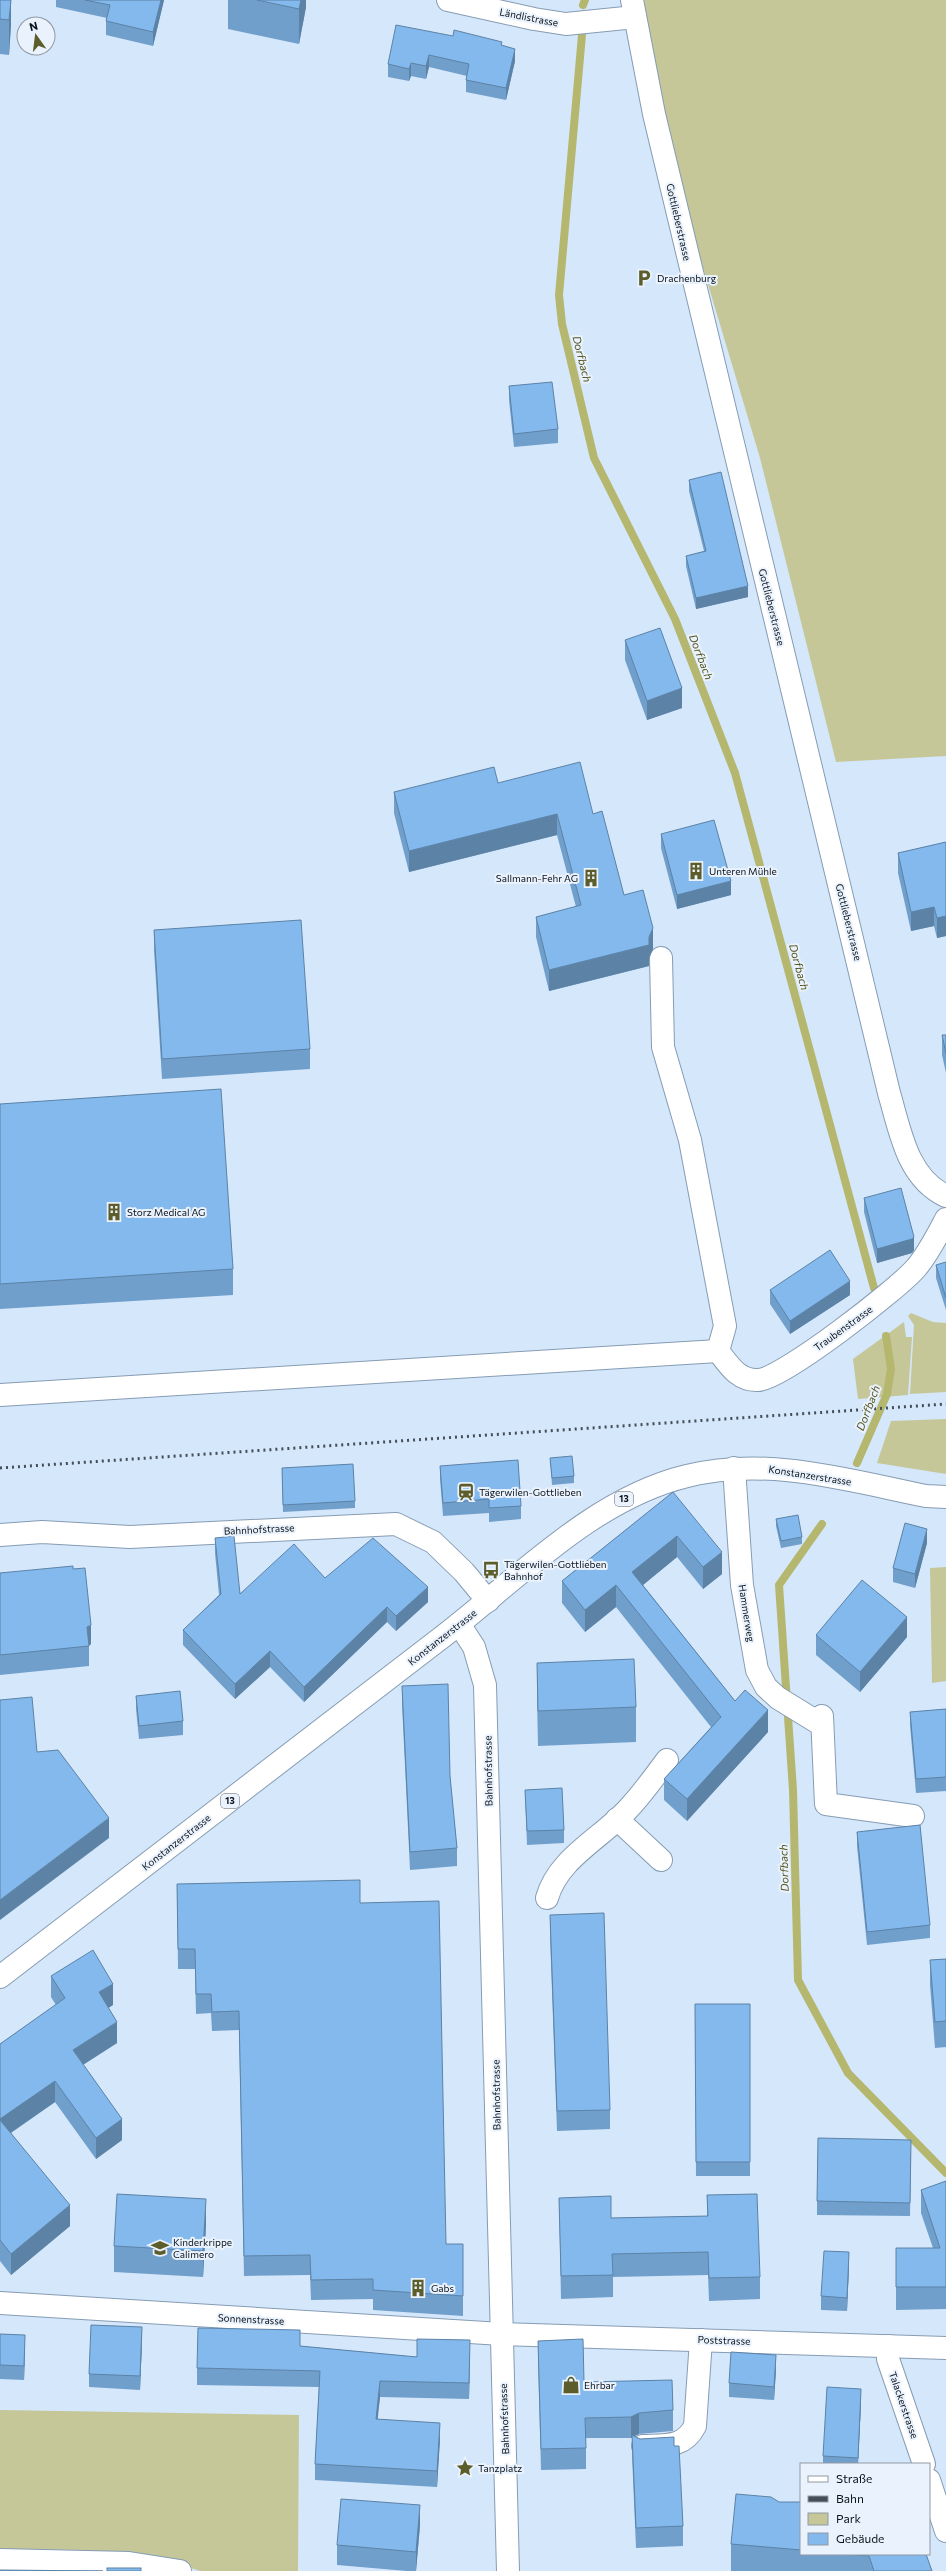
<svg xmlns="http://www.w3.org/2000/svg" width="946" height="2571" font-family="Commissioner,sans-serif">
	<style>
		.green { fill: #c5c799 }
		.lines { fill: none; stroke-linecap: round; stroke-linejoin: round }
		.stream { stroke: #b5b76f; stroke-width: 8 }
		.minor-casing { stroke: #869cb3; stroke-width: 24 }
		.major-casing { stroke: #869cb3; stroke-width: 24 }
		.minor { stroke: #fff; stroke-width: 22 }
		.major { stroke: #fff; stroke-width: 22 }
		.rail { stroke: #434e59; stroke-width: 3; stroke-dasharray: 2 4; stroke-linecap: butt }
		.wall { fill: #719fcc }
		.shaded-wall { fill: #5c82a6 }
		.building { fill: #83b9ed; stroke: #5c82a6 }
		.labels { text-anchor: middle; stroke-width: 4; stroke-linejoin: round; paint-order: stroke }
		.shield { fill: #eaf3fd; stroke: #4e565f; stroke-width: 1 }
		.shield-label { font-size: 9px; font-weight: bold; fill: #0b131b }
		.street-label { font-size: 10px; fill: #0b131b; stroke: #eaf3fd }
		.poi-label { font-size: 10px; fill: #0b131b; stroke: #eaf3fd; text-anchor: start }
		.water-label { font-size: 11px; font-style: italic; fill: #53531d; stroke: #eaf3fd }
	</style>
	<rect width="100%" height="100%" fill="#d5e7fb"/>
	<g class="green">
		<path d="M632 0H946V756L836 762 760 458 645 74Z"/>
		<path d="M911 1313 933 1322 946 1323V1392L910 1394 914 1325 908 1316Z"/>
		<path d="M904 1322 906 1337H912L908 1395 858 1399 853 1359Z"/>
		<path d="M946 1419V1474L877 1463 891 1421Z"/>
		<path d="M946 1567V1681L932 1683 930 1568Z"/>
		<path d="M0 2410 299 2415 298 2571H200L188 2567 83 2556V2550L0 2549Z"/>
	</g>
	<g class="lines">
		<g class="stream">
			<path d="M583 5 585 0"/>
			<path d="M582 35 559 295 562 324 594 458 675 619 735 773 874 1288"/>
			<path d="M857 1463 887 1394 891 1369 886 1336"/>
			<path d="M822 1524 779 1585 793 1790 798 1980 848 2073 946 2173"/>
		</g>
		<g class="minor-casing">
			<g id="minor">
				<path d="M448 0 534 19 566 24 635 17"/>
				<path d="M632 0 654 114 889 1093C900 1130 907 1178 946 1196"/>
				<path d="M661 958 663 1047 690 1140 725 1326 718 1351"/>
				<path d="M718 1351C729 1365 738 1381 758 1380 781 1380 898 1289 916 1268 928 1254 937 1236 946 1219"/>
				<path d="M0 1395 718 1351"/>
				<path d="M734 1468 742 1585 757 1670 766 1687 778 1698 822 1725"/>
				<path d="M0 1535 42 1532 130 1537 396 1524 433 1542 464 1572 488 1601"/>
				<path d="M459 1624 474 1647 485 1685 508 2571"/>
				<path d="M822 1716 826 1804 913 1816"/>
				<path d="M617 1819 661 1860"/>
				<path d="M547 1898C558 1858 602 1838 629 1808 643 1793 655 1776 667 1760"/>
				<path d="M0 2303 502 2334 946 2348"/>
				<path d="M888 2346V2359L924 2464"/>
				<path d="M643 2446C665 2445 684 2448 695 2426L701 2340"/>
				<path d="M929 2480 946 2531"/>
				<path d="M0 2560 129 2563 180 2571"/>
			</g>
		</g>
		<g class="major-casing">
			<path id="major" d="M0 1977C146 1865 291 1753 437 1641 514 1583 591 1499 687 1476 767 1456 847 1480 926 1496L946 1497"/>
		</g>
		<use href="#minor" class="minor"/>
		<use href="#major" class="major"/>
		<path class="rail" d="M0 1468 946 1404"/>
	</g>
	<g class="wall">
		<path d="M0 0H11V24L9 55 0 54Z"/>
		<path d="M56 0H164L153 46 106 35V21L107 18 56 7Z"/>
		<path d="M228 0H306V7L299 44 228 29Z"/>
		<path d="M453 36 502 46 515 61 506 100 466 92V80L467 76 429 67 426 79 411 76 409 81 388 77V64Z"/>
		<path d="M509 386 558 429V443L514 447 509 400Z"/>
		<path d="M689 480 748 597 696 609 686 566V556L704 551 689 491Z"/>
		<path d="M625 640 682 708 647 720 625 660Z"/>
		<path d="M498 783 593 814 624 895 653 949 649 958V966L549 991 536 937V917L576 907 557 835 409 872 394 813V792Z"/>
		<path d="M661 834 731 895 677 909 661 848Z"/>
		<path d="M946 842V936L937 938 934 926 911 931 898 873V853Z"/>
		<path d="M154 930 310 1049V1069L162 1079 154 950Z"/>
		<path d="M942 1035H946V1073L942 1055Z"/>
		<path d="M0 1104 233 1269V1295L0 1309Z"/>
		<path d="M864 1198 914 1250 912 1253 877 1263 864 1212Z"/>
		<path d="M946 1262V1310L936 1278V1265Z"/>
		<path d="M770 1290 850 1295 790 1334 770 1304Z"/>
		<path d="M550 1458 574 1476V1483L552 1485Z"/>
		<path d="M440 1466 521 1506V1519L489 1522V1513L443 1516 440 1479Z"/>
		<path d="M282 1468 355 1501V1508L283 1512Z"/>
		<path d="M673 1492 722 1574 703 1589 677 1557 643 1585 735 1701 768 1732 687 1821 664 1800V1779L711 1727 616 1607 585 1632 562 1603V1581Z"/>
		<path d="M776 1519 802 1537V1544L781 1548 776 1526Z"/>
		<path d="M215 1538 240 1594 325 1578 428 1602 396 1631 387 1622 304 1702 270 1667 235 1699 183 1645V1630L219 1595 215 1553Z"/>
		<path d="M927 1543 915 1588 893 1582V1568Z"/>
		<path d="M73 1569 91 1644 89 1645V1666L0 1675V1573Z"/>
		<path d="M816 1635 907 1637 860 1692 816 1655Z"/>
		<path d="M537 1663 636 1707V1742L538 1746 537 1698Z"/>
		<path d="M402 1686 450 1776 457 1848V1866L410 1870 402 1704Z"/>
		<path d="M136 1696 183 1721V1735L139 1739 136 1709Z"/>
		<path d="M946 1709V1791L916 1793 910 1725V1712Z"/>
		<path d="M525 1790 564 1830V1843L527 1845Z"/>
		<path d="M857 1832 930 1925V1938L867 1945 857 1846Z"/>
		<path d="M177 1884 360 1903 446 2244H463V2316L373 2310V2299L311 2300 310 2275 244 2276 239 2030 212 2031 211 2013 196 2014 195 1969H178Z"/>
		<path d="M550 1915 610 2110V2129L557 2131 550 1935Z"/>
		<path d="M946 1959V2047L935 2048 930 1985V1960Z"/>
		<path d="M51 1976 113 2005 108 2008 117 2043 83 2065 122 2140 96 2159 55 2102 11 2133 70 2226 11 2275 0 2261V2044L56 2005 51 1997Z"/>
		<path d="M695 2004H750V2176H696Z"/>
		<path d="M911 2153 910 2216 817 2215V2201Z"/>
		<path d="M946 2181V2309L896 2310V2248H933L921 2213V2190Z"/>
		<path d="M707 2195 760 2277V2299L709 2301 708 2275 613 2277V2297L561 2299 559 2198 611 2218 707 2216Z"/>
		<path d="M206 2225 203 2277 114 2272V2246Z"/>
		<path d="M849 2266 847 2311 821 2310V2296Z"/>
		<path d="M0 2334 25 2349 24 2380 0 2379Z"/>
		<path d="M142 2341 140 2390 89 2387V2374Z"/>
		<path d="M538 2341 584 2382 673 2410V2431L639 2434 634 2436 640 2439 674 2446 683 2526V2546L636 2548 632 2455V2438H586V2469L541 2470 538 2361Z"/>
		<path d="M300 2346 417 2357 470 2356 469 2399 380 2397 377 2419 440 2439 437 2487 315 2480V2464L319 2387 197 2385V2368Z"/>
		<path d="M776 2369 774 2400 729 2397V2383Z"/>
		<path d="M861 2403 858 2464H823V2456Z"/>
		<path d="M779 2502H801V2554H926L932 2571H731V2544Z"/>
		<path d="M420 2525 416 2571H407L337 2565V2545Z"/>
	</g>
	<g class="shaded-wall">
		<path d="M11 0V24L9 55V20Z"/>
		<path d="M161 0H164L153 46V32Z"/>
		<path d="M301 0H306V7L299 44V9Z"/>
		<path d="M515 49V61L506 100V88Z"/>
		<path d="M429 55V67L426 79V66Z"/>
		<path d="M411 63V76L409 81V69Z"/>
		<path d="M748 586V597L696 609V598Z"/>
		<path d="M682 688V708L647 720V701Z"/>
		<path d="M557 814V835L409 872V851Z"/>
		<path d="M731 881V895L677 909V895Z"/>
		<path d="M934 907V926L911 931V912Z"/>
		<path d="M946 916V936L937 938V918Z"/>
		<path d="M653 928V949L649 958V966L549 991V970L649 937Z"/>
		<path d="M914 1237V1250L912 1253 877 1263V1249Z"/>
		<path d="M850 1281V1295L790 1334V1321Z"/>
		<path d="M927 1529V1543L915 1588V1574Z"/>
		<path d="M677 1536V1557L632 1594V1572Z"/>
		<path d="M722 1552V1574L703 1589V1567Z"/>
		<path d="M616 1585V1607L585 1632V1610Z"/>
		<path d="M428 1587V1602L396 1631V1616Z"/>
		<path d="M387 1607V1622L304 1702V1687Z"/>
		<path d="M907 1617V1637L860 1692V1672Z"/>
		<path d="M91 1625V1644L87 1647V1627Z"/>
		<path d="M270 1651V1667L235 1699V1684Z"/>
		<path d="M768 1710V1732L687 1821V1799Z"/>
		<path d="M109 1818V1838L0 1920V1900Z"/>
		<path d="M113 1984V2005L99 2014V1992Z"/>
		<path d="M117 2022V2043L73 2071V2050Z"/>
		<path d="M55 2081V2102L0 2140V2119Z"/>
		<path d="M122 2119V2140L96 2159V2138Z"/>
		<path d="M206 2199V2225L203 2277V2251Z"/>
		<path d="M70 2205V2226L11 2275V2254Z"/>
		<path d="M849 2252V2266L847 2311V2298Z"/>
		<path d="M142 2327V2341L140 2390V2376Z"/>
		<path d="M25 2335V2349L24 2380V2366Z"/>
		<path d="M470 2340V2356L469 2399V2383Z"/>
		<path d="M776 2355V2369L774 2400V2387Z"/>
		<path d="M380 2381V2397L376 2435V2419Z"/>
		<path d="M861 2389V2403L858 2464V2458Z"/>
		<path d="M639 2413V2434L631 2438V2417Z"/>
		<path d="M440 2423V2439L437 2487V2471Z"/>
		<path d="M420 2505V2525L416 2571V2552Z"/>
	</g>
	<g class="building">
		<path d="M0 0H11L9 20 0 19Z"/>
		<path d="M85 0H161L153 32 106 21 110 5Z"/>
		<path d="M257 0H301L299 9Z"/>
		<path d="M396 25 453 36 454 30 502 42 501 45 515 49 506 88 466 80 469 64 429 55 426 66 411 63 409 69 388 64Z"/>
		<path d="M552 382 558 429 514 434 509 386Z"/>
		<path d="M721 472 748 586 696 598 686 556 706 551 689 480Z"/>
		<path d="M660 628 682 688 647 701 625 640Z"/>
		<path d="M580 762 593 814 602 811 624 895 643 890 653 928 649 937V945L549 970 536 917 581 905 557 814 409 851 394 792 494 767 498 783Z"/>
		<path d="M714 820 731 881 677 895 661 834Z"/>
		<path d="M946 842V916L937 918 934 907 911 912 898 853Z"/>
		<path d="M301 920 310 1049 162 1059 154 930Z"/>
		<path d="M942 1035H946V1053Z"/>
		<path d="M221 1089 233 1269 0 1284V1104Z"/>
		<path d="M901 1188 914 1237 912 1239 877 1249 864 1198Z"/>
		<path d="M830 1250 850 1281 790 1321 770 1290Z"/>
		<path d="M946 1262V1298L936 1265Z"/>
		<path d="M572 1456 574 1476 552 1478 550 1458Z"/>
		<path d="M518 1460 521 1506 489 1508V1499L443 1503 440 1466Z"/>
		<path d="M353 1464 355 1501 283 1505 282 1468Z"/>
		<path d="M673 1492 722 1552 703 1567 677 1536 632 1572 735 1701 745 1690 768 1710 687 1799 664 1779 721 1717 616 1585 585 1610 562 1581Z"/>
		<path d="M798 1515 802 1537 781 1541 776 1519Z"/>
		<path d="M905 1523 927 1529 915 1574 893 1568Z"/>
		<path d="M234 1536 240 1594 294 1544 325 1578 373 1538 428 1587 396 1616 387 1607 304 1687 270 1651 235 1684 183 1630 221 1594 215 1538Z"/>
		<path d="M73 1566V1569L85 1568 91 1625 87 1627 89 1646 0 1655V1573Z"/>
		<path d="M862 1580 907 1617 860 1672 816 1635Z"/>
		<path d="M634 1659 636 1707 538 1711 537 1663Z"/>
		<path d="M448 1684 450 1776 457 1848 410 1852 402 1686Z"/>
		<path d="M180 1691 183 1721 139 1726 136 1696Z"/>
		<path d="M32 1697 37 1752 58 1750 109 1818 0 1900V1700Z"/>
		<path d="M946 1709V1777L916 1779 910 1712Z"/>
		<path d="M562 1788 564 1830 527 1831 525 1790Z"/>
		<path d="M920 1825 930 1925 867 1932 857 1832Z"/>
		<path d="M360 1880V1903L439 1901 446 2244H463V2296L373 2290V2279L311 2280 310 2255 244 2256 239 2011 212 2012 211 1994H196L195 1949H178L177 1884Z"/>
		<path d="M604 1913 610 2110 557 2111 550 1915Z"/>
		<path d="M93 1950 113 1984 99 1992 117 2022 73 2050 122 2119 96 2138 55 2081 0 2119V2044L65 1998 51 1976Z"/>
		<path d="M946 1959V2021L935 2022 930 1960Z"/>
		<path d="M695 2004H750V2162H696Z"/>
		<path d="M0 2120 70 2205 11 2254 0 2240Z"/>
		<path d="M818 2138 911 2140 910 2203 817 2201Z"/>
		<path d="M946 2181V2287H896V2248H940L921 2190Z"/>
		<path d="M117 2194 206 2199 203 2251 114 2246Z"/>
		<path d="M757 2194 760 2277 709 2278 708 2252 612 2254 613 2275 561 2276 559 2198 611 2196V2218L708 2216 707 2195Z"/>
		<path d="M824 2251 849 2252 847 2298 821 2296Z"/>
		<path d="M91 2325 142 2327 140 2376 89 2374Z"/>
		<path d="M198 2328 300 2330V2346L417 2357V2339L470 2340 469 2383 380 2381 376 2419 440 2423 437 2471 315 2464 320 2371 197 2368Z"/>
		<path d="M0 2334 25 2335 24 2366 0 2365Z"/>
		<path d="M583 2339 584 2382 672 2380 673 2410 639 2413 631 2417 585 2418 586 2448 541 2449 538 2341Z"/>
		<path d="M731 2352 776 2355 774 2387 729 2383Z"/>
		<path d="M827 2387 861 2389 858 2458 823 2456Z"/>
		<path d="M632 2435 640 2439 674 2437V2446H679L683 2526 636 2528Z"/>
		<path d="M736 2494 771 2497 779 2502H801V2550L731 2544Z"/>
		<path d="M341 2499 420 2505 416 2552 337 2545Z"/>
		<path d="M848 2554H926L932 2571H874L869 2556Z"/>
		<rect x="107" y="2568" width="34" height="3"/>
		<path d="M0 2570 103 2571H0Z"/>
	</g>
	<defs>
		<g id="parking-bare" transform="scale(1.38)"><path d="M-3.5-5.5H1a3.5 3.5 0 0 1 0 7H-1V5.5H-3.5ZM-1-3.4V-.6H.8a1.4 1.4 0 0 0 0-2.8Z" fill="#5c5d2a" stroke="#eaf3fd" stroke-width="2.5" paint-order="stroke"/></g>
		<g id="building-bare" transform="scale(1.38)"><path d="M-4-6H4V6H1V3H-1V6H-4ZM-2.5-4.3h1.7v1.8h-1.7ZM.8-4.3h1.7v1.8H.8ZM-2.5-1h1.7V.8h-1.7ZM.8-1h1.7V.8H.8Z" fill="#5c5d2a" stroke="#eaf3fd" stroke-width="2.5" paint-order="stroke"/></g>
		<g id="station-bare" transform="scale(1.38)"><path d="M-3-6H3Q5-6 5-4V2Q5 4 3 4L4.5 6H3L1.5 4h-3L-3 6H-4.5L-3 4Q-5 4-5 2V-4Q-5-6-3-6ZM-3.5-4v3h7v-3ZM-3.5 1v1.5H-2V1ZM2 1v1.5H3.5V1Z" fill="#5c5d2a" stroke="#eaf3fd" stroke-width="2.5" paint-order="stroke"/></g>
		<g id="bus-bare" transform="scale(1.38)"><path d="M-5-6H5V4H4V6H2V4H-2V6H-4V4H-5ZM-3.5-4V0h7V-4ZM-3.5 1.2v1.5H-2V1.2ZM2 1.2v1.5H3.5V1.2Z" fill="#5c5d2a" stroke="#eaf3fd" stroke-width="2.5" paint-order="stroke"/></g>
		<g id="school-bare" transform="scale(1.38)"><path d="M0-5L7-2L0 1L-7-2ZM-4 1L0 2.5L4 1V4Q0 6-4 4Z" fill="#5c5d2a" stroke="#eaf3fd" stroke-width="2.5" paint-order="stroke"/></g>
		<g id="shop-bare" transform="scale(1.38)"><path d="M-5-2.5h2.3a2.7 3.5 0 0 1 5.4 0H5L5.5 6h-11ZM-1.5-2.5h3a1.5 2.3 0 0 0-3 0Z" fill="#5c5d2a" stroke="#eaf3fd" stroke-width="2.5" paint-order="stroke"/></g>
		<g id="sight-bare" transform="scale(1.38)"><path d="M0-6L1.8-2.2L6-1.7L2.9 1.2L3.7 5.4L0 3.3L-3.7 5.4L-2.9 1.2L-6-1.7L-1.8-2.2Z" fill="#5c5d2a" stroke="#eaf3fd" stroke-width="2.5" paint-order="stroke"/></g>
	</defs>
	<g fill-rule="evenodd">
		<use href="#parking-bare" x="644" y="278"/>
		<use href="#building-bare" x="696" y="871"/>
		<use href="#building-bare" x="591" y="878"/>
		<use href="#building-bare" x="114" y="1212"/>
		<use href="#station-bare" x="466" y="1492"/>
		<use href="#bus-bare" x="491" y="1570"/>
		<use href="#school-bare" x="160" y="2248"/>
		<use href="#building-bare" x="418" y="2288"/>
		<use href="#shop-bare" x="571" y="2385"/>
		<use href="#sight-bare" x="465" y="2468"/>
	</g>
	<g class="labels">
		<g class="shield">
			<rect x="615" y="1492" width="18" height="14" rx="3"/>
			<rect x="221" y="1794" width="18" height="14" rx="3"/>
		</g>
		<g class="shield-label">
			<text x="624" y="1502">13</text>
			<text x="230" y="1804">13</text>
		</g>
		<g class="street-label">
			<text transform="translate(529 17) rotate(11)" y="4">Ländlistrasse</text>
			<text transform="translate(679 222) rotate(77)" y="4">Gottlieberstrasse</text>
			<text transform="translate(772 607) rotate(76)" y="4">Gottlieberstrasse</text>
			<text transform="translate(849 922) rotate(76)" y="4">Gottlieberstrasse</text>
			<text transform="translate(843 1328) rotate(-36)" y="4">Traubenstrasse</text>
			<text transform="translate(810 1475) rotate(9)" y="4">Konstanzerstrasse</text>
			<text transform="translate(259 1529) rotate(-3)" y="4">Bahnhofstrasse</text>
			<text transform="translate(747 1613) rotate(81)" y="4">Hammerweg</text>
			<text transform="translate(442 1637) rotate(-38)" y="4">Konstanzerstrasse</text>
			<text transform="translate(488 1771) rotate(-91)" y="4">Bahnhofstrasse</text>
			<text transform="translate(176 1842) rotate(-38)" y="4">Konstanzerstrasse</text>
			<text transform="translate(496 2095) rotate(-91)" y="4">Bahnhofstrasse</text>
			<text transform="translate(251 2319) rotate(3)" y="4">Sonnenstrasse</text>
			<text transform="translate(724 2340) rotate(2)" y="4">Poststrasse</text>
			<text transform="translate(904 2405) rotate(71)" y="4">Talackerstrasse</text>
			<text transform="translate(504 2419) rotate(-92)" y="4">Bahnhofstrasse</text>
		</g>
		<g class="poi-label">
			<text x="657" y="282">Drachenburg</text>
			<text x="709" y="875">Unteren Mühle</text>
			<text x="578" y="882" text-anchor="end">Sallmann-Fehr AG</text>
			<text x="127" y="1216">Storz Medical AG</text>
			<text x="479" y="1496">Tägerwilen-Gottlieben</text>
			<text x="504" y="1568">Tägerwilen-Gottlieben<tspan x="504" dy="12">Bahnhof</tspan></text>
			<text x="173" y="2246">Kinderkrippe<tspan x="173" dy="12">Calimero</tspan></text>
			<text x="431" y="2292">Gabs</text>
			<text x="584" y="2389">Ehrbar</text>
			<text x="478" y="2472">Tanzplatz</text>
		</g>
		<g class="water-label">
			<text transform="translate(582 359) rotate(76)" y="4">Dorfbach</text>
			<text transform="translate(701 657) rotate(69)" y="4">Dorfbach</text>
			<text transform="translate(799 967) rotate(75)" y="4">Dorfbach</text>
			<text transform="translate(868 1408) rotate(-69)" y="4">Dorfbach</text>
			<text transform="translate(784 1868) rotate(-92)" y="4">Dorfbach</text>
		</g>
	</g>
	<rect x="800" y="2463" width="130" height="92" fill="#eaf3fd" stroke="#9199a3"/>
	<rect x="808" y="2476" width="20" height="6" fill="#ffffff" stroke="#9199a3"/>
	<text x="836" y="2483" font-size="12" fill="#0b131b">Straße</text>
	<rect x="808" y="2496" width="20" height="6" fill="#434e59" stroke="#9199a3"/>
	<text x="836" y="2503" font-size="12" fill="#0b131b">Bahn</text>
	<rect x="808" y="2513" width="20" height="12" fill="#c5c799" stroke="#9199a3"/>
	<text x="836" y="2523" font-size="12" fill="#0b131b">Park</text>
	<rect x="808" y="2533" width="20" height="12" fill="#83b9ed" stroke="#9199a3"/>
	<text x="836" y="2543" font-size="12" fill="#0b131b">Gebäude</text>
	<g transform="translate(36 36) rotate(346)"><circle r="19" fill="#eaf3fd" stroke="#9199a3"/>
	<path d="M0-3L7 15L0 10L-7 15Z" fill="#5c5d2a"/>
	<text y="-6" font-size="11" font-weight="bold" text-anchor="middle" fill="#0b131b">N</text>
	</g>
</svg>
